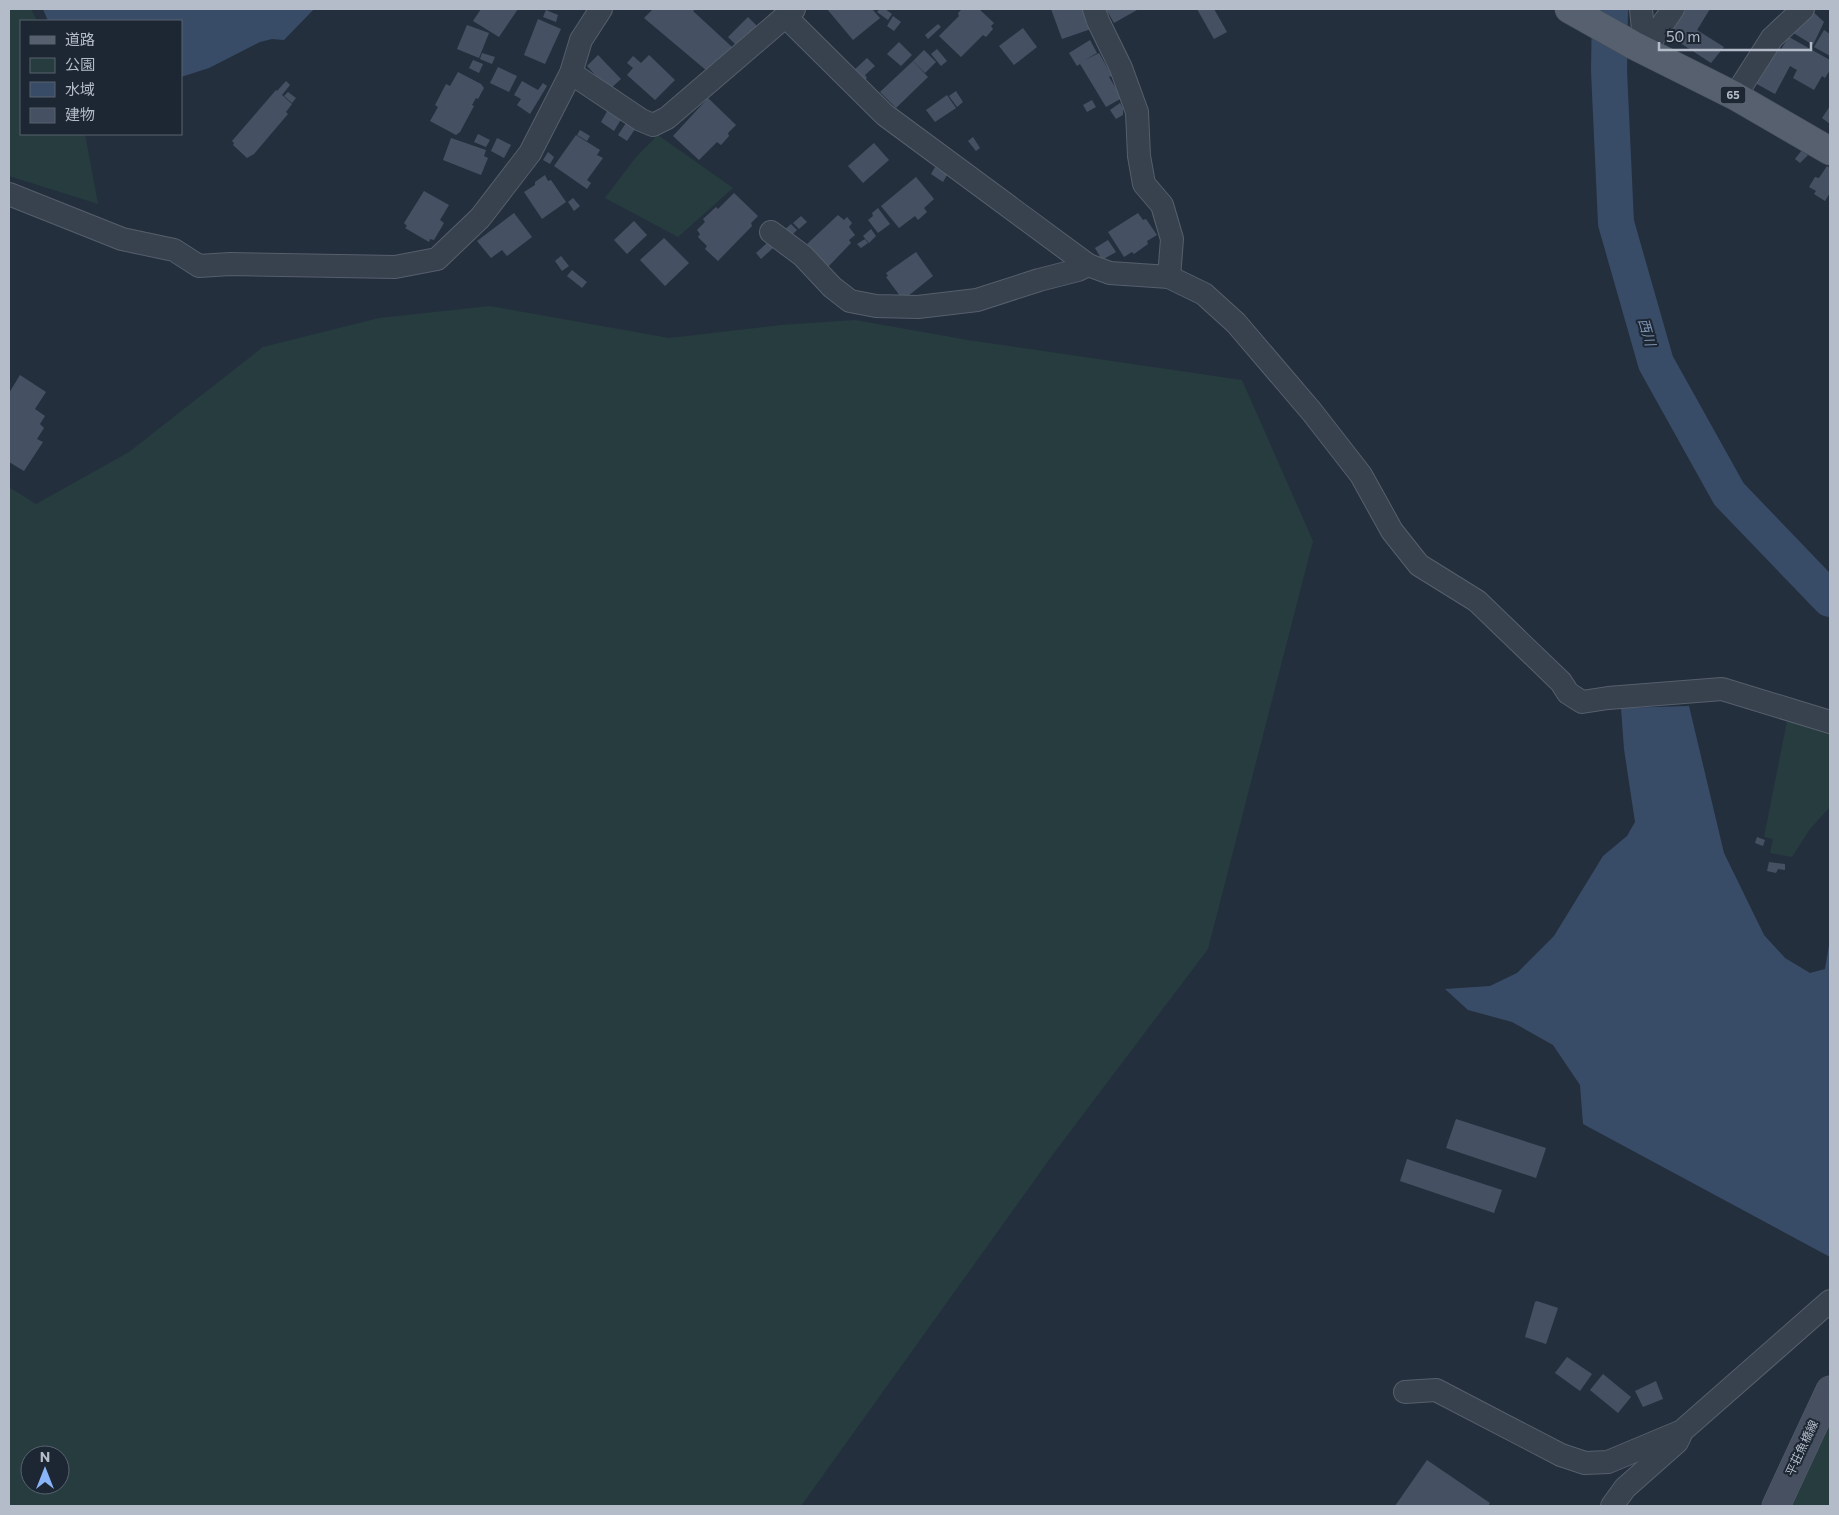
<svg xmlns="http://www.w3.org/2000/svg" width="1839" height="1515" font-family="Commissioner,'Noto Sans JP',sans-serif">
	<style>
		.green { fill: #263c3f; fill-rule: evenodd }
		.water { fill: #394c67 }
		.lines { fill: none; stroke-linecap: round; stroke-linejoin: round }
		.river { stroke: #394c67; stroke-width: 36 }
		.building { fill: #455162 }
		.minor-casing { stroke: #565f6c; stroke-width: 24 }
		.secondary-casing { stroke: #565f6c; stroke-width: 29 }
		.primary-casing { stroke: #414a57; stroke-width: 29 }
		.minor { stroke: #38414e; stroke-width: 22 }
		.secondary { stroke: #465061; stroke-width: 28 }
		.primary { stroke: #56606e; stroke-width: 28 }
		.labels { text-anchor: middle; stroke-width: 4; stroke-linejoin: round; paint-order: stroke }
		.shield { fill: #1d2633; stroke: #878f9c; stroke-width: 1 }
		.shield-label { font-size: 11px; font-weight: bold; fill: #b4bcc9 }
		.street-label { font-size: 12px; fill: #b4bcc9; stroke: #1d2633 }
		.water-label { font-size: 14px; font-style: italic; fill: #7c92b1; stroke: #1d2633 }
	</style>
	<rect width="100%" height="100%" fill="#242f3e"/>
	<g class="green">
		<path d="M9 9H31L37 21H21V134H85L98 204 9 176Z"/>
		<path d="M658 135 733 188 678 237 605 198 636 157Z"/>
		<path d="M490 306 669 338 781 325 855 320 968 340 1242 380 1313 541 1208 949 1054 1153 801 1506H9V487L36 504 129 452 263 347 379 318ZM30 1455H60V1485H30Z"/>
		<path d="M1788 716 1830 732V807L1810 829 1792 857 1770 853 1773 839 1764 837Z"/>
		<path d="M1830 1419V1506H1789Z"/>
	</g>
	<g class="water">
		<path d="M43 9H314L284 40 272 39 260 42 209 68 181 77V21H48Z"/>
		<path d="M1689 706 1724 853 1764 935 1785 958 1810 973 1825 969 1830 939V1257L1583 1124 1580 1085 1553 1045 1512 1022 1468 1010 1445 989 1490 986 1517 973 1554 936 1603 856 1627 836 1635 822 1624 749 1621 708Z"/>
	</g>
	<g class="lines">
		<path class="river" d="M1610 9 1609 71 1616 223 1656 363 1729 494 1830 599"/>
	</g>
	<g class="building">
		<path d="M481 9H518L499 37 473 21Z"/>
		<path d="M653 9H696L693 11 732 47 707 71 644 18Z"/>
		<path d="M827 9H872L880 18 853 40Z"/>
		<path d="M880 9H885L892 14 888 20 877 12Z"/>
		<path d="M962 9H979L994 23 991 26 993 29 986 37 983 35 961 57 939 36 959 16 958 13Z"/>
		<path d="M1051 9H1084L1091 29 1062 39Z"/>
		<path d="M1106 9H1136L1137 10 1114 23Z"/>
		<path d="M1197 9H1214L1227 32 1214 39Z"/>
		<path d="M1686 9H1710L1697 30 1724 47 1711 63 1668 35Z"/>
		<path d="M1810 9 1824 22 1813 45 1787 29Z"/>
		<path d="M546 10 558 15 556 22 543 17Z"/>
		<path d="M893 16 901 22 894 31 887 26Z"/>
		<path d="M748 17 761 30 741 50 728 37Z"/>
		<path d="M538 19 561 29 545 64 524 55Z"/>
		<path d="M938 24 941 27 928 39 925 35Z"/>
		<path d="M467 25 489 33 479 58 457 49Z"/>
		<path d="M1023 28 1037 47 1014 65 999 46Z"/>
		<path d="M1824 30 1830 34V56L1814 47Z"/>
		<path d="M1789 37 1830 60V70L1825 78 1822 76 1814 90 1793 78 1797 70 1790 66 1775 94 1755 83 1776 47 1781 49Z"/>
		<path d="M1090 40 1097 53 1085 60 1099 53 1112 76 1109 77 1122 98 1106 107 1080 64 1077 66 1069 53Z"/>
		<path d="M899 42 912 55 901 66 887 54Z"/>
		<path d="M937 49 947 61 941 66 931 54Z"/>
		<path d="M924 50 936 62 925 73 913 61Z"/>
		<path d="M482 53 495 57 492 64 480 59Z"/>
		<path d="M598 55 621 79 609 90 587 66Z"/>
		<path d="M649 55 675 80 655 100 627 75 633 68 627 63 633 56 641 63Z"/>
		<path d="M867 58 875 66 865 75 867 78 861 83 852 72Z"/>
		<path d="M473 60 483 64 479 73 469 68Z"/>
		<path d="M913 61 928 77 896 108 880 92Z"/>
		<path d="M498 67 517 76 509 92 490 83Z"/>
		<path d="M458 72 481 84 484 88 478 99 476 98 472 105 474 106 460 132 456 135 430 121 438 107 435 105 446 84 450 86Z"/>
		<path d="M286 81 290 85 282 95 292 104 286 112 288 114 254 154 247 158 233 145 234 143 232 141 276 90 277 91Z"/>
		<path d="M522 81 538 90 543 83 547 86 530 114 517 105 521 99 514 95Z"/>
		<path d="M956 91 963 102 957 107 949 96Z"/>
		<path d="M288 92 296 98 292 103 284 96Z"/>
		<path d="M947 95 956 108 935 122 926 110Z"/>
		<path d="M708 98 736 125 728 133 729 136 721 145 717 142 699 160 673 136Z"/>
		<path d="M1092 100 1096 107 1087 112 1083 105Z"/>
		<path d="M1120 103 1123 108V115L1116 119 1110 110Z"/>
		<path d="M1830 106V124L1822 118Z"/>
		<path d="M609 108 623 116 614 131 601 122Z"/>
		<path d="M628 120 637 126 627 141 618 135Z"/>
		<path d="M580 130 590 136 587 141 577 135Z"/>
		<path d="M478 134 490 140 486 147 474 142Z"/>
		<path d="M576 135 600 150 597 155 603 158 587 180 591 183 587 189 554 166Z"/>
		<path d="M973 137 980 148 976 151 968 141Z"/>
		<path d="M451 138 486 150 484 156 488 158 481 175 443 160Z"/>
		<path d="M497 138 511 145 504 158 491 151Z"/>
		<path d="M874 143 889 160 863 183 848 166Z"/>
		<path d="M1802 150 1808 155 1800 163 1795 159Z"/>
		<path d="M548 152 554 157 550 164 543 160Z"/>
		<path d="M1827 166 1830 168V193L1825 201 1814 194 1816 191 1809 187 1815 177 1819 178Z"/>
		<path d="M935 167 947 175 943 182 931 174Z"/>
		<path d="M545 175 548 181 551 180 566 202 542 219 524 192 535 185V182Z"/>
		<path d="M916 177 934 199 924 208 927 212 918 220 915 216 899 228 881 206Z"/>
		<path d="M424 191 449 205 440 220 444 223 434 240 430 239 429 242 405 228 407 226 404 223Z"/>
		<path d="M734 193 758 216 751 223 752 226 718 261 705 249 707 246 698 237 700 234 697 230 705 222 703 219 716 207 718 209Z"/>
		<path d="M573 198 580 206 574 211 568 202Z"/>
		<path d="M878 208 890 224 878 233 868 220 873 216 872 213Z"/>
		<path d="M514 213 532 237 507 256 502 250 491 258 477 241Z"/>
		<path d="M1138 213 1143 220 1146 219 1157 235 1147 241 1148 244 1134 254 1132 252 1124 257 1108 232Z"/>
		<path d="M838 215 844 220 847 217 852 223 849 227 855 235 849 240 851 243 826 269 807 244Z"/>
		<path d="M801 216 807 222 799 229 793 223Z"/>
		<path d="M634 221 647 235 627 254 614 240Z"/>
		<path d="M791 224 797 230 789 238 783 231Z"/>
		<path d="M871 229 876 236 869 243 863 236Z"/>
		<path d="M664 238 689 263 665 286 640 260Z"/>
		<path d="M865 239 868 243 861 248 857 244Z"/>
		<path d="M1108 240 1116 252 1102 260 1095 248Z"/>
		<path d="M768 242 773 248 761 259 756 253Z"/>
		<path d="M916 252 933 276 903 300 886 277 888 276 886 273Z"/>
		<path d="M561 256 569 266 562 271 555 261Z"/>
		<path d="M572 270 587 282 582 288 567 276Z"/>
		<path d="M20 375 46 392 35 409 45 416 40 424 44 428 37 439 43 442 24 471 9 462V393Z"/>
		<path d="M1757 837 1765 840 1763 846 1755 843Z"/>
		<path d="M1769 862 1785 864V870L1778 869 1776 873 1767 871Z"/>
		<path d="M1456 1119 1546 1148 1536 1178 1446 1148Z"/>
		<path d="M1407 1159 1502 1190 1494 1213 1400 1181Z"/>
		<path d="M1537 1301 1558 1308 1546 1344 1525 1337 1535 1302Z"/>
		<path d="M1567 1357 1592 1374 1580 1391 1555 1373Z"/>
		<path d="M1603 1374 1631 1397 1618 1413 1590 1390Z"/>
		<path d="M1656 1381 1663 1399 1643 1407 1635 1391Z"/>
		<path d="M1427 1460 1490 1503 1488 1506H1395Z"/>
	</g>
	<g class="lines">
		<g class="minor-casing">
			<g id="minor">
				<path d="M1094 9 1098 21 1121 68 1137 112 1139 156 1144 184 1162 205 1172 239 1169 277"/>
				<path d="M1641 9 1645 50"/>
				<path d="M785 16 885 115 1088 265 1110 273 1169 277 1204 294 1236 323 1312 412 1361 475 1392 531 1419 565 1477 601 1561 682 1568 693 1582 702 1608 698 1722 689 1830 722"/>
				<path d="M1645 50 1673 9"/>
				<path d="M571 73 641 120 653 125 667 118 794 9"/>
				<path d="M1735 96 1772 38 1803 9"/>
				<path d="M9 194 122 239 174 250 199 266 230 264 395 267 437 259 480 218 530 153 571 73 581 40 601 9"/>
				<path d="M771 232 803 256 832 287 850 301 876 306 918 307 977 300 1039 280 1078 270 1088 265"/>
				<path d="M1405 1392 1436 1390 1561 1455 1585 1463 1608 1462 1682 1431 1830 1301"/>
				<path d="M1612 1506 1625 1488 1677 1442 1680 1436"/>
			</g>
		</g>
		<g class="secondary-casing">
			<path id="secondary" d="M1776 1506 1830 1390"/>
		</g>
		<g class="primary-casing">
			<path id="primary" d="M1569 9 1633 45 1735 96 1830 151"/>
		</g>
		<use href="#minor" class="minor"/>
		<use href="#secondary" class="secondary"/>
		<use href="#primary" class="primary"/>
	</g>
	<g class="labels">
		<rect class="shield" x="1720.5" y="86.5" width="25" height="17" rx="4"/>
		<g class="shield-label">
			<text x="1733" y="99">65</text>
		</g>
		<g class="street-label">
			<text transform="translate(1802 1448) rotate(-65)" y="4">平荘魚橋線</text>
		</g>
		<g class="water-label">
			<text transform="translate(1647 332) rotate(74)" y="5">西川</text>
		</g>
	</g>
	<rect width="1839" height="1515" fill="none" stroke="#b4bcc9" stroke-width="20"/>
	<rect x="20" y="20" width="162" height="115" fill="#1d2633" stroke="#59626f"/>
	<rect x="30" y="36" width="25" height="8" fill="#56606e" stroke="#59626f"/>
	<text x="65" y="45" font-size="15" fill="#b4bcc9">道路</text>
	<rect x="30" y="58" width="25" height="15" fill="#263c3f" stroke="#59626f"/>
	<text x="65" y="70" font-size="15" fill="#b4bcc9">公園</text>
	<rect x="30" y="82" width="25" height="15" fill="#394c67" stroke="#59626f"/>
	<text x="65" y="95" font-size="15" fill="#b4bcc9">水域</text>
	<rect x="30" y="108" width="25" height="15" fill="#455162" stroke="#59626f"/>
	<text x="65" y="120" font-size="15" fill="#b4bcc9">建物</text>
	<g transform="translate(45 1470)"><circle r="24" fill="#1d2633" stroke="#59626f"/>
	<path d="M0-4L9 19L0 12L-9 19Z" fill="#8ab4f8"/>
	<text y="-8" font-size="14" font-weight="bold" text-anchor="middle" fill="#b4bcc9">N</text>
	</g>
	<path d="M1659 42v8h152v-8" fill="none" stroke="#b4bcc9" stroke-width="2.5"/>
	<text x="1666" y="42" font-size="15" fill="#b4bcc9" stroke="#1d2633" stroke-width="4" paint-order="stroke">50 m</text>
</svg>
